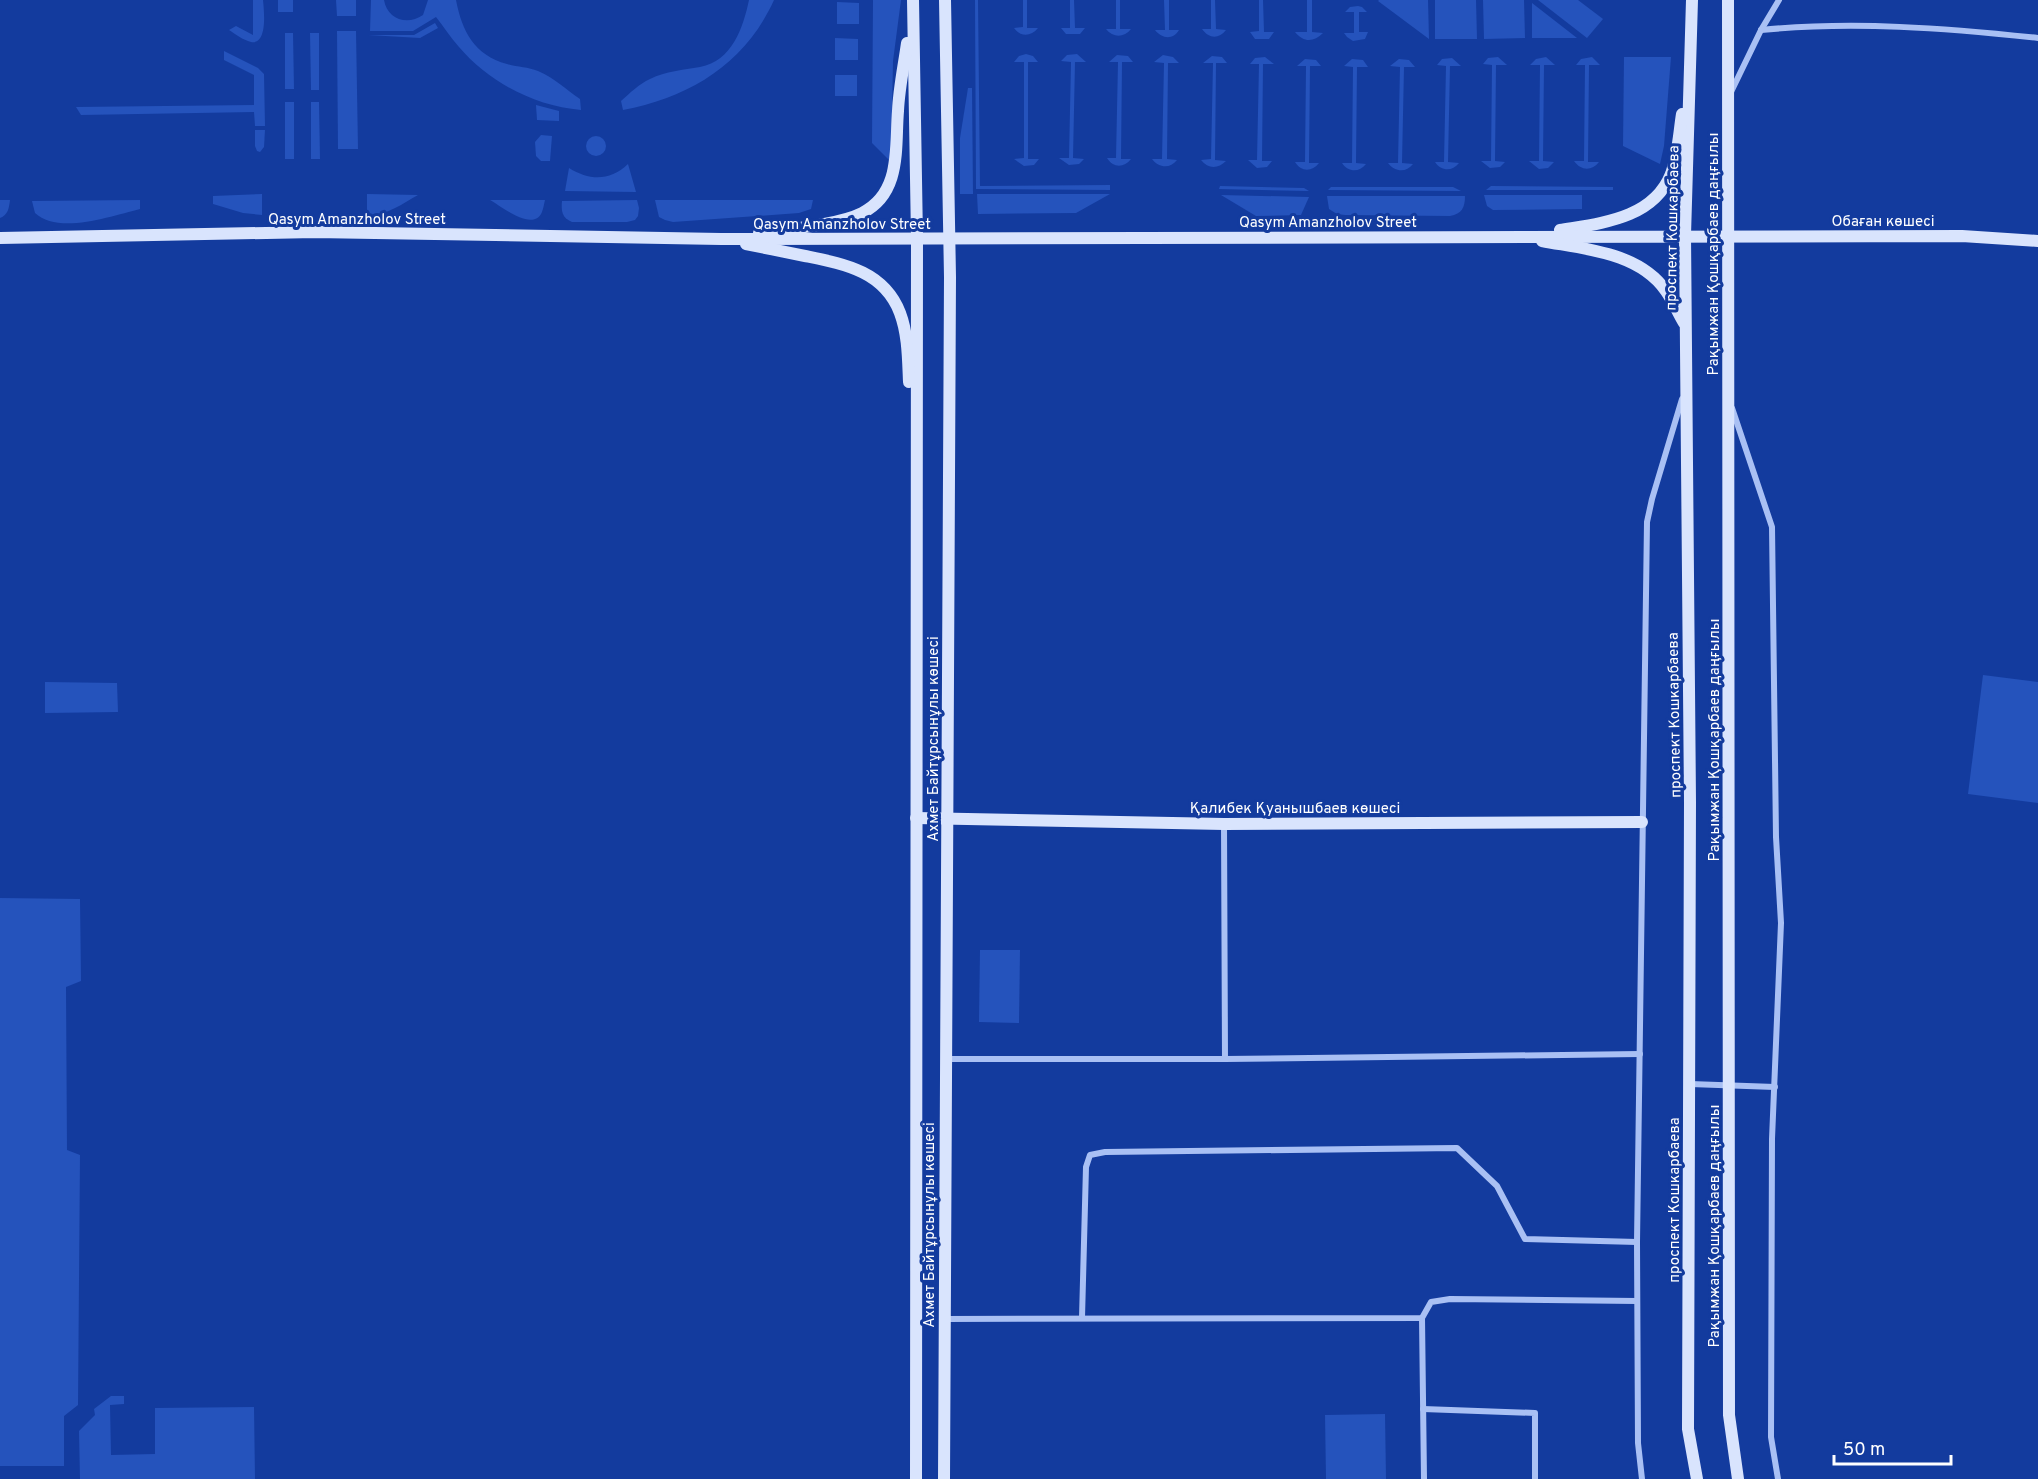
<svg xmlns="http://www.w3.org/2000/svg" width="2038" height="1479" font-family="Overpass,sans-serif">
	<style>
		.green { fill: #2553bc }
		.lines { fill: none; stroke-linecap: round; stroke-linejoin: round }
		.street { stroke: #a9c0f4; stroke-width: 6 }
		.secondary { stroke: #d9e4fd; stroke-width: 12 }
		.labels { text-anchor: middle; stroke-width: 6; stroke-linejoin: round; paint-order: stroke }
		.street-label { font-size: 15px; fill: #fff; stroke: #133b9e }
	</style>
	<rect width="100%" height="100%" fill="#133b9e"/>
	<g class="green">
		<path d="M253 0H263C264 10 268 45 251 42 243 40 235 34 229 30L236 26 253 35Z"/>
		<rect x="278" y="0" width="15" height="12"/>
		<path d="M336 0H356V16H337Z"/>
		<path d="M371 0H384C387 19 407 26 423 15L428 0H456C462 31 474 55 507 64 517 67 528 67 538 71 556 79 565 89 580 99L581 110C534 106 489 82 459 47 450 37 444 27 436 17L413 31H370Z"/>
		<path d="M749 0H774C745 64 690 97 623 110L621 101C630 93 639 84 650 79 666 71 683 70 700 67 732 61 743 28 749 0Z"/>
		<path d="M873 0H901L893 61 891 162 872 143Z"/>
		<path d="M975 0H978L980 186 1110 185V190L976 189Z"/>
		<path d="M1023 0H1027V28H1038C1031 37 1020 37 1014 28L1023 27Z"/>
		<path d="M1070 0H1074L1075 28H1085L1080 34H1066L1061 28H1070Z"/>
		<path d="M1116 0H1120V29H1131C1124 38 1113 38 1106 29H1116Z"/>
		<path d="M1164 0H1169V30H1179C1173 40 1162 39 1155 30H1165Z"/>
		<path d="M1211 0H1215L1216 29 1226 30C1219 39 1209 39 1202 29H1211Z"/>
		<path d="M1259 0H1263L1264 32H1274L1269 39H1255L1250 32 1259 31Z"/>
		<path d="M1307 0H1312V32L1323 33C1314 42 1304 43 1295 32H1307Z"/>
		<path d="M1428 0 1429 39 1378 1 1379 0Z"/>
		<path d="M1435 0H1476L1477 39H1435Z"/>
		<path d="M1483 0H1524L1525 38 1484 39Z"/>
		<path d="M1538 0H1578L1603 19 1587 38Z"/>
		<path d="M837 2 859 3V24H837Z"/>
		<path d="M1532 3 1577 38H1532Z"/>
		<path d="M1358 6 1362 7 1367 12H1359V32H1368L1365 39 1353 41 1347 37 1344 33H1354V12H1345L1350 7Z"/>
		<path d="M435 23 438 28 420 38 368 35H414Z"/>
		<path d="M337 31H356L358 149H338Z"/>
		<path d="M285 33H293L294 89H285Z"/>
		<path d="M310 33H319V90H311Z"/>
		<path d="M835 38 858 39V60H835Z"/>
		<path d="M224 51 258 68 264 74 265 126H255L254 112 81 115 76 107 254 105V75L224 60Z"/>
		<path d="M1026 54 1033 56 1038 62H1028V159H1039L1034 165 1024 166 1014 159 1024 158V62H1014L1019 56Z"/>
		<path d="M1077 54 1086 62H1075L1073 158 1084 159 1079 164 1069 165 1059 158H1069L1071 62 1061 61 1067 55Z"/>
		<path d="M1117 55 1128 56 1133 62H1122L1121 159H1131C1124 168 1113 168 1107 158H1116L1118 62H1109Z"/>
		<path d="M1163 55 1173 57 1179 63H1168L1167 159 1177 160C1170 169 1159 168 1152 159H1162L1164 63 1154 62Z"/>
		<path d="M1212 56 1222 57 1227 63H1216L1215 160 1226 161C1218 169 1208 169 1201 160L1211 159 1213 63H1203Z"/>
		<path d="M1265 57 1274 64H1263L1262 161H1272L1267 167 1257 168 1248 160H1257L1259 64H1250L1255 58Z"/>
		<path d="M1498 57 1507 65H1496L1495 161 1505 162 1500 167 1490 168 1481 161H1491L1492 65 1483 64 1488 58Z"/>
		<path d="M1546 57 1555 65H1544L1543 161 1554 162 1548 168 1539 169 1529 161H1539L1540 65H1530L1536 59Z"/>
		<path d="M1592 57 1600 65H1589L1588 162H1599C1592 171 1581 171 1574 161H1584L1585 65H1576L1581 59Z"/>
		<path d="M1624 57H1671L1664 146 1660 164 1623 146Z"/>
		<path d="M1452 58 1461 66H1450L1448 162 1459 163C1452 172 1441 171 1435 162H1444L1446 66 1437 65 1442 59Z"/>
		<path d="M1305 59 1316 60 1321 66H1310L1309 163H1319C1312 172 1301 172 1295 162H1305L1306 66H1297Z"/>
		<path d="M1352 59 1363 60 1368 67H1357L1356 163 1366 164C1359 173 1348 172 1342 163H1352L1353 67 1344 66Z"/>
		<path d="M1399 59 1409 60 1415 67H1404L1402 163 1413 164C1406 173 1395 172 1388 163H1398L1400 67 1390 66Z"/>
		<rect x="835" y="75" width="22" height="21"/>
		<path d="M968 88H972L973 194H960V138Z"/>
		<rect x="285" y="102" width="9" height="57"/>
		<path d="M311 102H319L320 159H311Z"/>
		<path d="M536 105 559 111V121L537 120Z"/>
		<path d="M255 130H265L264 147 260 152 257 151 255 146Z"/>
		<path d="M541 135 552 136 550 161H541L536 156 535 142Z"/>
		<circle cx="596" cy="146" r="10"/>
		<path d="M628 164 636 192 565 191 569 168C590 181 610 181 628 164Z"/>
		<path d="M1220 186 1304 188 1309 191 1219 189Z"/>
		<path d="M1491 186 1613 187V190H1486Z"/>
		<path d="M1331 187H1453L1461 191 1328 190Z"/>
		<path d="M262 194V215L243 213 213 204V196Z"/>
		<path d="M367 194 418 195C402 204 386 216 367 215Z"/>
		<path d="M977 194H1110L1076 213 978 214Z"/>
		<path d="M1221 195 1309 197 1301 215 1256 216Z"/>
		<path d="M1484 195H1582V209L1493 210 1487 206Z"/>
		<path d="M1327 196H1465C1465 207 1462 214 1450 216L1345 215 1337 214 1329 209Z"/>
		<path d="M0 200H10C9 208 8 215 0 218Z"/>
		<path d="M140 200V209C112 216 58 235 35 213L32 201Z"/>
		<path d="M490 200H545C544 204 543 211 541 214 531 231 501 206 490 200Z"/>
		<path d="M637 200 639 208 638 216 635 220 627 222H572C562 218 561 211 562 201Z"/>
		<path d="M655 200H813L811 209 799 213 673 222 665 220 659 217Z"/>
		<path d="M1983 675 2038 682V803L1968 794Z"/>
		<path d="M45 682 117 683 118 712 45 713Z"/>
		<path d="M0 898 80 899 81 981 66 987 67 1150 80 1155 78 1405 64 1416V1466H0Z"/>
		<path d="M980 950H1020L1019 1023 979 1022Z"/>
		<path d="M111 1396H124V1404L110 1405 111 1455 155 1454V1408L254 1407 255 1479H80L79 1431 95 1415 94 1409Z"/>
		<path d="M1385 1414 1386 1479H1326L1325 1415Z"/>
	</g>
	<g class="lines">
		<g class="street">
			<path d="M1761 30C1853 21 1946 28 2038 38"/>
			<path d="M1731 92 1761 30 1779 0"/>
			<path d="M1732 408 1772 527 1776 837 1781 923 1772 1139 1771 1437 1778 1479"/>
			<path d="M946 1059H1225L1224 824"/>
			<path d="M1225 1059 1640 1054"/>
			<path d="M1690 1084 1775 1087"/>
			<path d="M1082 1318 1086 1167 1090 1155 1105 1152 1457 1148 1497 1186 1525 1239 1637 1242"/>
			<path d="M1422 1318 1424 1479"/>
			<path d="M945 1319 1422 1318 1431 1302 1450 1299 1637 1301"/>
			<path d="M1423 1409 1535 1413V1479"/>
			<path d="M1642 1479 1638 1443 1637 1242 1647 522 1652 499 1682 399"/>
		</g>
		<g class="secondary">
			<path d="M913 0 917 238 916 1479"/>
			<path d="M1692 0 1685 235 1690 802 1688 1429 1697 1479"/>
			<path d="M1728 0 1729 1415 1738 1479"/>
			<path d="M1560 230C1601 223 1653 219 1671 174 1678 155 1679 133 1682 114"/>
			<path d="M759 233C787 229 838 225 862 213 902 193 895 147 898 111 899 88 904 65 907 43"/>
			<path d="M0 238 315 232 721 239 1962 236 2038 241"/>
			<path d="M1542 241C1584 249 1639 252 1666 291 1673 301 1678 313 1684 323"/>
			<path d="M746 244C766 248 786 252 805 256 844 264 884 271 900 313 908 334 908 359 909 382"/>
			<path d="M916 818 1224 824 1642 822"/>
			<path d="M944 1479 950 277 945 0"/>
		</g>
	</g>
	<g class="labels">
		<g class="street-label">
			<text x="357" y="224">Qasym Amanzholov Street</text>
			<text x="1883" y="226">Обаған көшесі</text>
			<text x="1328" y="227">Qasym Amanzholov Street</text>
			<text x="842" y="229">Qasym Amanzholov Street</text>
			<text transform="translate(1672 228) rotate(-89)" y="5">проспект Кошкарбаева</text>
			<text transform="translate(1713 254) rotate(-90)" y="5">Рақымжан Қошқарбаев даңғылы</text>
			<text transform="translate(1674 715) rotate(-91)" y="5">проспект Кошкарбаева</text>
			<text transform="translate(933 739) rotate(-90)" y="5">Ахмет Байтұрсынұлы көшесі</text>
			<text transform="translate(1714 740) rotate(-90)" y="5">Рақымжан Қошқарбаев даңғылы</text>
			<text x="1295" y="813">Қалибек Қуанышбаев көшесі</text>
			<text transform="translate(1674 1200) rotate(-90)" y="5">проспект Кошкарбаева</text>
			<text transform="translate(929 1225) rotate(-90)" y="5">Ахмет Байтұрсынұлы көшесі</text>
			<text transform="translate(1714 1226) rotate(-90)" y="5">Рақымжан Қошқарбаев даңғылы</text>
		</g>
	</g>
	<path d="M1834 1455v9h117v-9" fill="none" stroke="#ffffff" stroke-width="3"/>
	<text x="1843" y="1455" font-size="18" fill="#ffffff" stroke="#133b9e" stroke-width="4.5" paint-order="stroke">50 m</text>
</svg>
